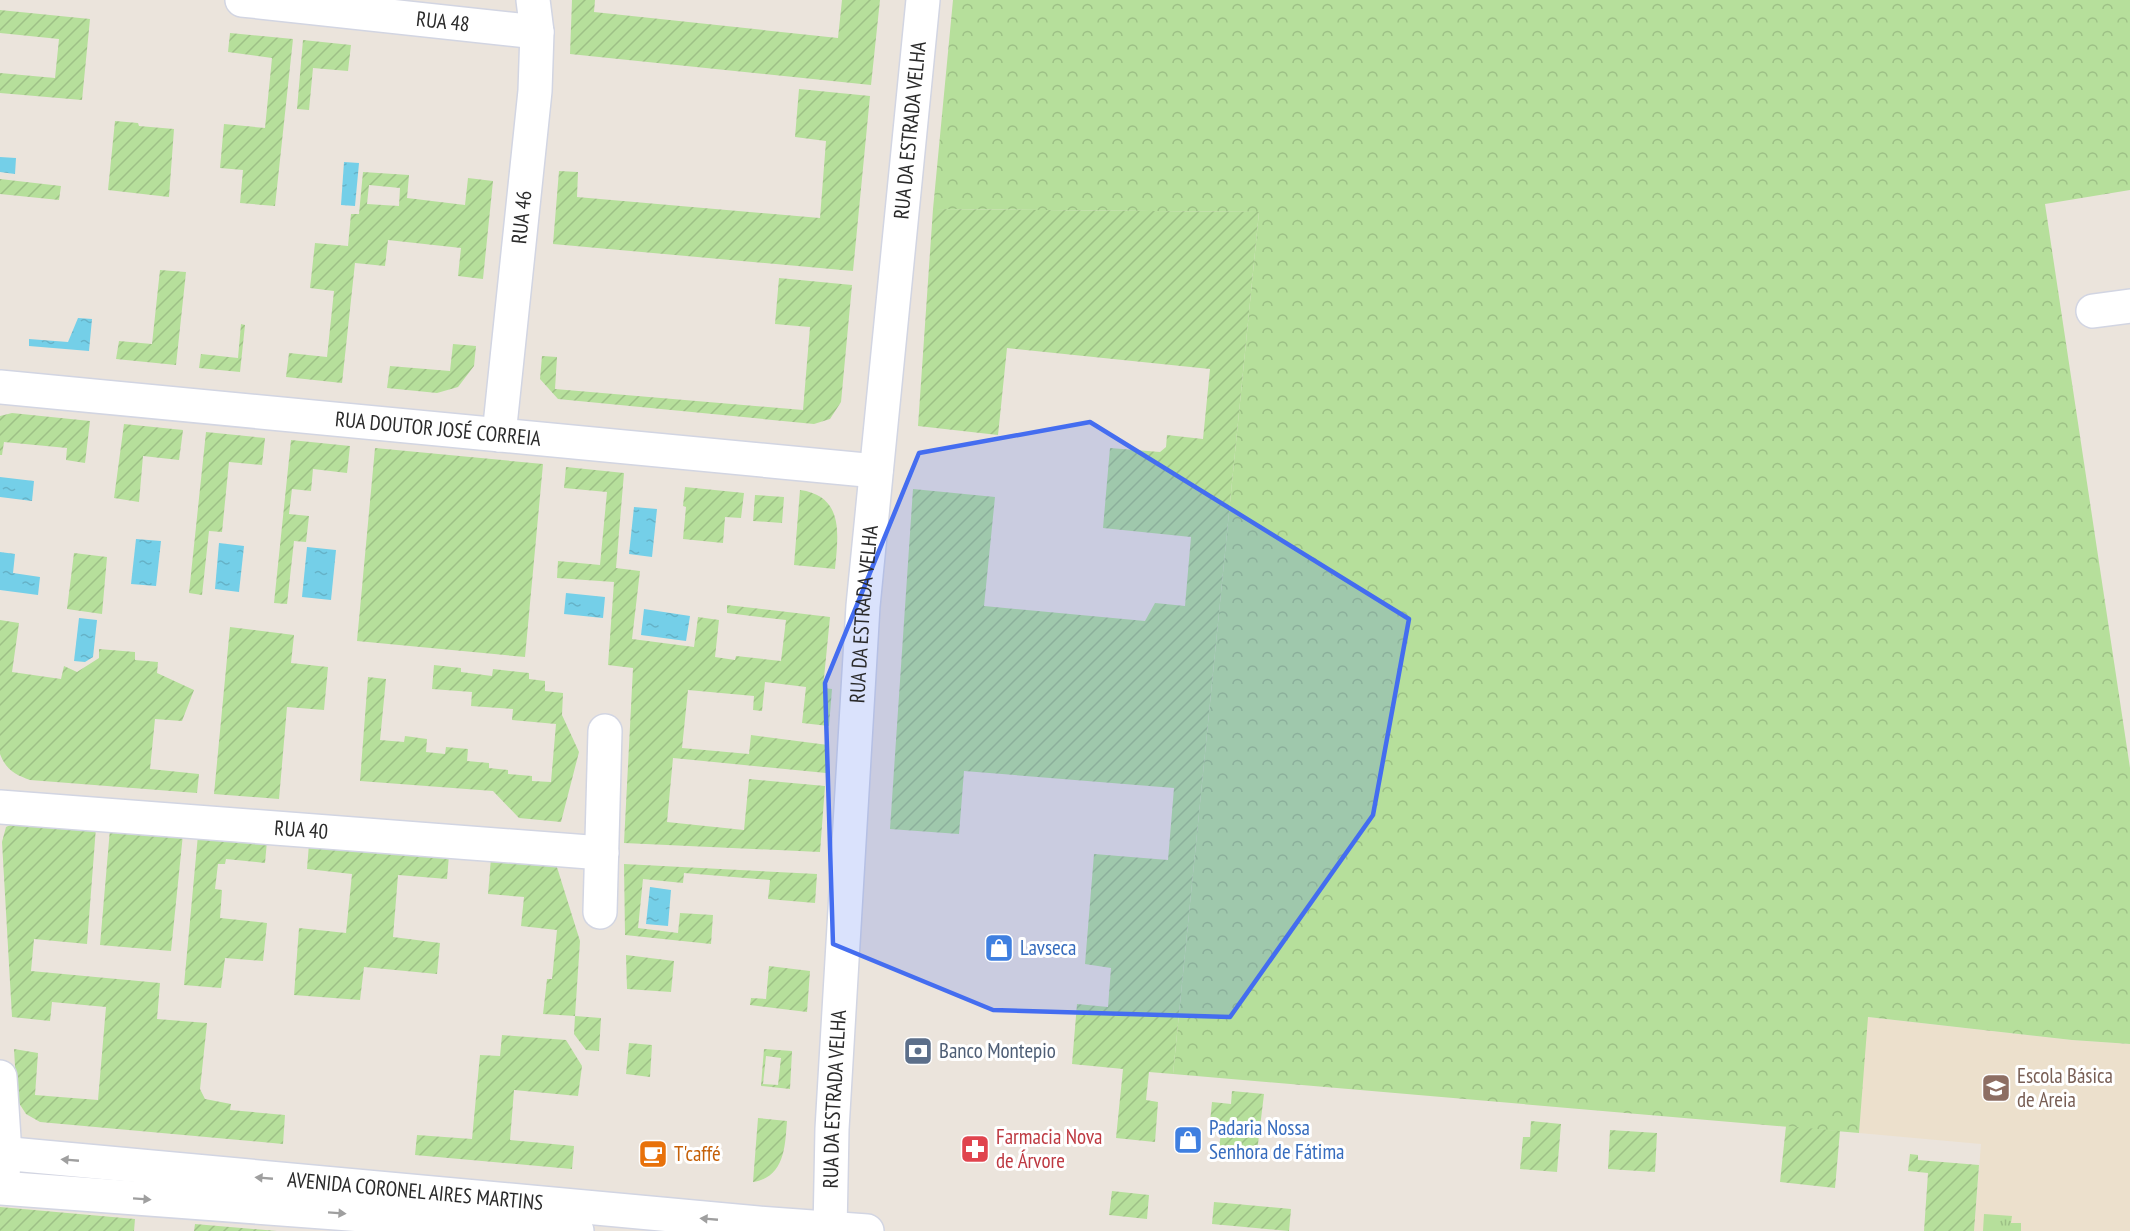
<svg xmlns="http://www.w3.org/2000/svg" width="2130" height="1231" font-family="'PT Sans Narrow',sans-serif">
	<style>
		.education { fill: #ece0cc }
		.forest { fill: url(#forest-crowns) }
		.park { fill: url(#park-tufts) }
		.garden { fill: url(#garden-furrows); fill-rule: evenodd }
		.water { fill: url(#water-ripples) }
		.lines { fill: none; stroke-linecap: round; stroke-linejoin: round }
		.minor-casing { stroke: #d2d5e2; stroke-width: 36 }
		.minor { stroke: #fff; stroke-width: 33 }
		.oneway { fill: #9f9f9f }
		.marked { fill: #446df0; fill-opacity: 0.2; stroke: #446df0; stroke-width: 4.5; stroke-linejoin: round }
		.labels { text-anchor: middle; stroke-width: 6; stroke-linejoin: round; paint-order: stroke }
		.street-label { font-size: 21px; fill: #2a2a2a; stroke: #fff }
		.shop-label { font-size: 21px; fill: #366cbe; stroke: #fff; text-anchor: start }
		.service-label { font-size: 21px; fill: #4e5e75; stroke: #fff; text-anchor: start }
		.education-label { font-size: 21px; fill: #785e54; stroke: #fff; text-anchor: start }
		.health-label { font-size: 21px; fill: #be3a42; stroke: #fff; text-anchor: start }
		.food-label { font-size: 21px; fill: #c56008; stroke: #fff; text-anchor: start }
	</style>
	<defs>
		<pattern id="forest-crowns" width="20" height="18" patternUnits="userSpaceOnUse" patternTransform="scale(1.5)"><rect width="20" height="18" fill="#b6df9b"/><path d="M2 6a3 3 0 1 1 6 0M12 15a3 3 0 1 1 6 0" fill="none" stroke="#9dc086"/></pattern>
		<pattern id="park-tufts" width="24" height="20" patternUnits="userSpaceOnUse" patternTransform="scale(1.5)"><rect width="24" height="20" fill="#b6df9b"/><path d="M3 7l-1-3M5 7V3M7 7l1-3M15 17l-1-3M17 17v-4M19 17l1-3" fill="none" stroke="#9dc086"/></pattern>
		<pattern id="garden-furrows" width="10" height="10" patternUnits="userSpaceOnUse" patternTransform="scale(1.5)"><rect width="10" height="10" fill="#b6df9b"/><path d="M-1 1l2-2M0 10L10 0M9 11l2-2" fill="none" stroke="#9dc086"/></pattern>
		<pattern id="water-ripples" width="26" height="14" patternUnits="userSpaceOnUse" patternTransform="scale(1.5)"><rect width="26" height="14" fill="#74cfe8"/><path d="M2 4q2-2 4 0t4 0M15 11q2-2 4 0t4 0" fill="none" stroke="#65b2c7"/></pattern>
	</defs>
	<rect width="100%" height="100%" fill="#ebe4dc"/>
	<path class="education" d="M1867 1017 2072 1040 2130 1044V1231H1974L1981 1144 1859 1133Z"/>
	<path class="forest" d="M953 0H2130V190L2045 204 2130 768V1044L2072 1040 1868 1017 1859 1133 1173 1074 1259 212 933 209Z"/>
	<path class="park" d="M1984 1214 2012 1216 2011 1223H2021V1231H1983Z"/>
	<g class="garden">
		<path d="M572 0H595L594 12 838 38 842 0H880L871 85 570 54Z"/>
		<path d="M0 10 90 19 82 100 0 93V73L55 78 59 39 0 33Z"/>
		<path d="M230 33 293 39 275 206 240 203 243 170 220 168 224 124 265 128 272 58 228 52Z"/>
		<path d="M303 40 351 45 348 71 313 68 309 110 297 109Z"/>
		<path d="M799 89 870 96 853 271 553 244 559 171 578 172 577 197 820 218 826 141 795 137Z"/>
		<path d="M115 121 138 123 139 126 174 129 169 197 108 190Z"/>
		<path d="M363 172 409 175 407 198 465 205 468 178 493 181 483 279 458 276 461 248 388 240 385 266 355 263 342 383 286 377 289 353 327 357 334 291 310 288 315 243 348 246 351 214H359ZM369 185 400 188 399 206 367 204Z"/>
		<path d="M0 179 61 186 59 200 0 194Z"/>
		<path d="M933 209 1259 212 1173 1074 1149 1072 1146 1100 1158 1102 1155 1142 1116 1138 1123 1069 1072 1064 1077 1004 1108 1007 1111 968 1085 964 1094 854 1168 860 1174 788 964 771 959 834 890 829 913 489 995 497 984 606 1145 621 1155 603 1185 606 1191 537 1103 528 1110 448 1160 452 1166 447 1167 435 1203 439 1210 369 1007 348 998 435 918 426Z"/>
		<path d="M160 270 186 272 176 365 116 359 119 341 152 344Z"/>
		<path d="M779 278 852 285 841 402 830 419 814 424 558 399 540 379 542 356 557 357 555 389 803 410 810 327 775 324Z"/>
		<path d="M241 324 245 325 240 372 199 368 201 354 238 358Z"/>
		<path d="M453 344 476 346 474 366 458 387 437 393 387 388 390 366 450 371Z"/>
		<path d="M12 413 90 421 85 463 66 460 67 448 4 442 2 455H0V416Z"/>
		<path d="M124 424 183 430 179 460 143 456 139 502 114 498Z"/>
		<path d="M206 432 265 438 262 465 229 462 222 532 209 531 202 595 189 593Z"/>
		<path d="M291 440 350 446 347 473 313 469 311 491 292 489 289 514 309 516 306 542 294 541 287 604 274 603Z"/>
		<path d="M375 448 543 464 525 657 357 641Z"/>
		<path d="M566 467 624 473 616 568 640 571 632 639 694 647 698 617 719 620 715 657 735 660 736 656 781 661 786 620 727 613V605L830 617 823 688 832 689 829 726 802 723 806 687 765 682 762 711 753 710 754 696 688 690 682 748 749 754 751 735 828 745 826 773 673 758 667 822 744 830 749 779 825 786 820 852 624 843 633 668 608 665 614 582 557 578 558 561 600 565 607 492 564 488Z"/>
		<path d="M685 487 744 493 741 518 725 517 723 543 683 539 686 507 683 506Z"/>
		<path d="M800 490C845 496 838 536 835 569L794 565Z"/>
		<path d="M755 495 784 497 782 523 753 521Z"/>
		<path d="M74 553 107 557 102 614 67 609Z"/>
		<path d="M0 620 19 623 12 672 61 679 64 666 77 672 99 658V649L135 652V660L158 662 157 673 194 690 182 721 155 719 150 769 199 774 197 793 30 780C16 775 6 770 0 754Z"/>
		<path d="M230 627 294 635 291 663 328 667 324 710 287 707 279 799 214 794Z"/>
		<path d="M434 665 461 668V672L492 676 493 669 529 673V679L545 681V691L563 693 562 715 579 752 561 822 519 818 493 791 360 781 368 677 386 679 380 740 404 742 405 736 427 739 426 752 445 754 446 747 468 749 467 761 489 763V768L508 770V774L532 776V781L551 782 556 724 512 720 513 709 471 706 472 692 432 689Z"/>
		<path d="M19 821 96 827 87 944 34 939 31 971 160 983 157 1019 207 1023 200 1089 205 1099 231 1104 230 1110 285 1115 283 1144 40 1122 26 1114 17 1100 14 1049 38 1053 35 1095 98 1100 106 1007 52 1002 50 1021 12 1017 2 842 6 827Z"/>
		<path d="M110 829 183 834 171 951 100 945Z"/>
		<path d="M198 835 267 841 265 863 226 859 225 864H218L215 889 222 890 220 918 267 923 263 961 225 958 221 988 184 985Z"/>
		<path d="M309 844 449 855 447 879 398 875 393 937 440 943 437 974 364 967 360 1000 294 995 299 928 346 933 352 874 307 869Z"/>
		<path d="M491 858 556 864 580 941 575 1016 601 1018 599 1051 586 1050 574 1034 575 1016 543 1014 547 979H552L557 930 521 926 524 897 488 894Z"/>
		<path d="M624 864 817 874 815 903 768 899 770 880 684 873 683 883 643 879 638 928 678 933 680 913 713 915 711 944 625 935Z"/>
		<path d="M626 955 674 961 671 992 627 989Z"/>
		<path d="M769 966 810 971 807 1012 750 1005 751 998 766 999Z"/>
		<path d="M502 1035 566 1040 582 1066 578 1096 514 1090 510 1140 574 1146 572 1169 415 1155 417 1135 472 1139 480 1055 500 1056Z"/>
		<path d="M629 1043 652 1045 650 1077 626 1074Z"/>
		<path d="M764 1049 792 1051 790 1089 761 1086ZM766 1056 781 1058 778 1085 763 1084Z"/>
		<path d="M1232 1091 1264 1094 1257 1152 1219 1148 1221 1133 1209 1132 1212 1102 1231 1104Z"/>
		<path d="M758 1118 787 1121C785 1146 785 1177 753 1182Z"/>
		<path d="M1531 1121 1561 1124 1557 1172 1520 1169 1523 1137H1530Z"/>
		<path d="M1786 1126 1840 1131 1835 1188 1780 1182Z"/>
		<path d="M1610 1130 1657 1133 1655 1172 1608 1169Z"/>
		<path d="M1910 1154 1918 1155V1160L1979 1165 1974 1231H1924L1928 1173 1908 1171Z"/>
		<path d="M1112 1191 1149 1195 1147 1219 1109 1215Z"/>
		<path d="M1214 1202 1291 1209 1289 1231 1212 1224Z"/>
		<path d="M0 1207 135 1219 134 1231H0Z"/>
		<path d="M195 1224 277 1231H194Z"/>
	</g>
	<g class="water">
		<path d="M0 157 16 158 15 174 0 172Z"/>
		<path d="M344 162 359 163 355 206 341 205Z"/>
		<path d="M78 318 92 319 89 351 29 346V339L68 342Z"/>
		<path d="M0 477 34 481 32 501 0 497Z"/>
		<path d="M634 507 657 509 652 557 629 554Z"/>
		<path d="M136 539 161 541 156 586 131 584Z"/>
		<path d="M219 543 244 546 239 592 215 589Z"/>
		<path d="M307 547 336 550 331 600 302 597Z"/>
		<path d="M0 552 15 554 13 573 40 577 38 595 0 590Z"/>
		<path d="M566 593 605 597 603 618 564 614Z"/>
		<path d="M644 609 690 616 686 641 641 635Z"/>
		<path d="M79 618 97 620 93 657 85 662 74 661Z"/>
		<path d="M650 887 671 890 668 926 646 924Z"/>
	</g>
	<g class="lines">
		<g class="minor-casing">
			<g id="minor">
				<path id="s1" d="M242 0 537 32"/>
				<path d="M2093 311 2130 306"/>
				<path id="s2" d="M0 387 876 471"/>
				<path id="s3" d="M499 435 535 91 537 32 533 0"/>
				<path id="s4" d="M0 807 602 853"/>
				<path d="M600 912 605 731"/>
				<path d="M0 1077 5 1154 3 1174"/>
				<path id="s5" d="M0 1153 758 1223 867 1231"/>
				<path d="M0 1188 577 1231"/>
				<path id="s6" d="M830 1231 832 1129 863 606 923 0"/>
			</g>
		</g>
		<use href="#minor" class="minor"/>
	</g>
	<defs><path id="oneway-solid" d="M-6-.8H1V-3.2L6.5 0L1 3.2V.8H-6Z" transform="scale(1.5)"/></defs>
	<g class="oneway">
		<use href="#oneway-solid" transform="translate(70 1160) rotate(-175)"/>
		<use href="#oneway-solid" transform="translate(264 1178) rotate(-175)"/>
		<use href="#oneway-solid" transform="translate(142 1199) rotate(4)"/>
		<use href="#oneway-solid" transform="translate(337 1213) rotate(4)"/>
		<use href="#oneway-solid" transform="translate(709 1219) rotate(-175)"/>
	</g>
	<path class="marked" d="M1090 422 1409 619 1373 815 1230 1017 993 1010 833 944 825 683 919 453Z"/>
	<defs>
		<g id="shop-square" transform="scale(1.5)"><rect x="-9" y="-9" width="18" height="18" rx="4" fill="#3f7fe0" stroke="#fff"/><path d="M-5-2.5h2.3a2.7 3.5 0 0 1 5.4 0H5L5.5 6h-11ZM-1.5-2.5h3a1.5 2.3 0 0 0-3 0Z" fill="#fff"/></g>
		<g id="bank-square" transform="scale(1.5)"><rect x="-9" y="-9" width="18" height="18" rx="4" fill="#5c6f8a" stroke="#fff"/><path d="M-6-4H6V4H-6ZM0-2.3a2.3 2.3 0 1 0 0 4.6a2.3 2.3 0 1 0 0-4.6Z" fill="#fff"/></g>
		<g id="school-square" transform="scale(1.5)"><rect x="-9" y="-9" width="18" height="18" rx="4" fill="#8d6e63" stroke="#fff"/><path d="M0-5L7-2L0 1L-7-2ZM-4 1L0 2.5L4 1V4Q0 6-4 4Z" fill="#fff"/></g>
		<g id="pharmacy-square" transform="scale(1.5)"><rect x="-9" y="-9" width="18" height="18" rx="4" fill="#e0444e" stroke="#fff"/><path d="M-2-6h4v4h4v4h-4v4h-4v-4h-4v-4h4Z" fill="#fff"/></g>
		<g id="cafe-square" transform="scale(1.5)"><rect x="-9" y="-9" width="18" height="18" rx="4" fill="#e8710a" stroke="#fff"/><path d="M-5.5-4.5H6V0H3Q3 3.5 0 3.5H-2.5Q-5.5 3.5-5.5 0ZM3-3.2v2h1.7v-2ZM-6 4.5H4V6H-6Z" fill="#fff"/></g>
	</defs>
	<g fill-rule="evenodd">
		<use href="#shop-square" x="999" y="948"/>
		<use href="#bank-square" x="918" y="1051"/>
		<use href="#school-square" x="1996" y="1088"/>
		<use href="#shop-square" x="1188" y="1140"/>
		<use href="#pharmacy-square" x="975" y="1149"/>
		<use href="#cafe-square" x="653" y="1154"/>
	</g>
	<g class="labels">
		<g class="street-label">
			<text dy="7" stroke="none"><textPath href="#s1" startOffset="202">RUA 48</textPath></text>
			<text dy="7" stroke="none"><textPath href="#s6" startOffset="1104">RUA DA ESTRADA VELHA</textPath></text>
			<text dy="7" stroke="none"><textPath href="#s3" startOffset="219">RUA 46</textPath></text>
			<text dy="7" stroke="none"><textPath href="#s2" startOffset="440">RUA DOUTOR JOSÉ CORREIA</textPath></text>
			<text dy="7" stroke="none"><textPath href="#s6" startOffset="618">RUA DA ESTRADA VELHA</textPath></text>
			<text dy="7" stroke="none"><textPath href="#s4" startOffset="302">RUA 40</textPath></text>
			<text dy="7" stroke="none"><textPath href="#s6" startOffset="132">RUA DA ESTRADA VELHA</textPath></text>
			<text dy="7" stroke="none"><textPath href="#s5" startOffset="417">AVENIDA CORONEL AIRES MARTINS</textPath></text>
		</g>
		<g class="shop-label">
			<text x="1020" y="955">Lavseca</text>
			<text x="1209" y="1135">Padaria Nossa<tspan x="1209" dy="24">Senhora de Fátima</tspan></text>
		</g>
		<g class="service-label">
			<text x="939" y="1058">Banco Montepio</text>
		</g>
		<g class="education-label">
			<text x="2017" y="1083">Escola Básica<tspan x="2017" dy="24">de Areia</tspan></text>
		</g>
		<g class="health-label">
			<text x="996" y="1144">Farmacia Nova<tspan x="996" dy="24">de Árvore</tspan></text>
		</g>
		<g class="food-label">
			<text x="674" y="1161">T'caffé</text>
		</g>
	</g>
</svg>
